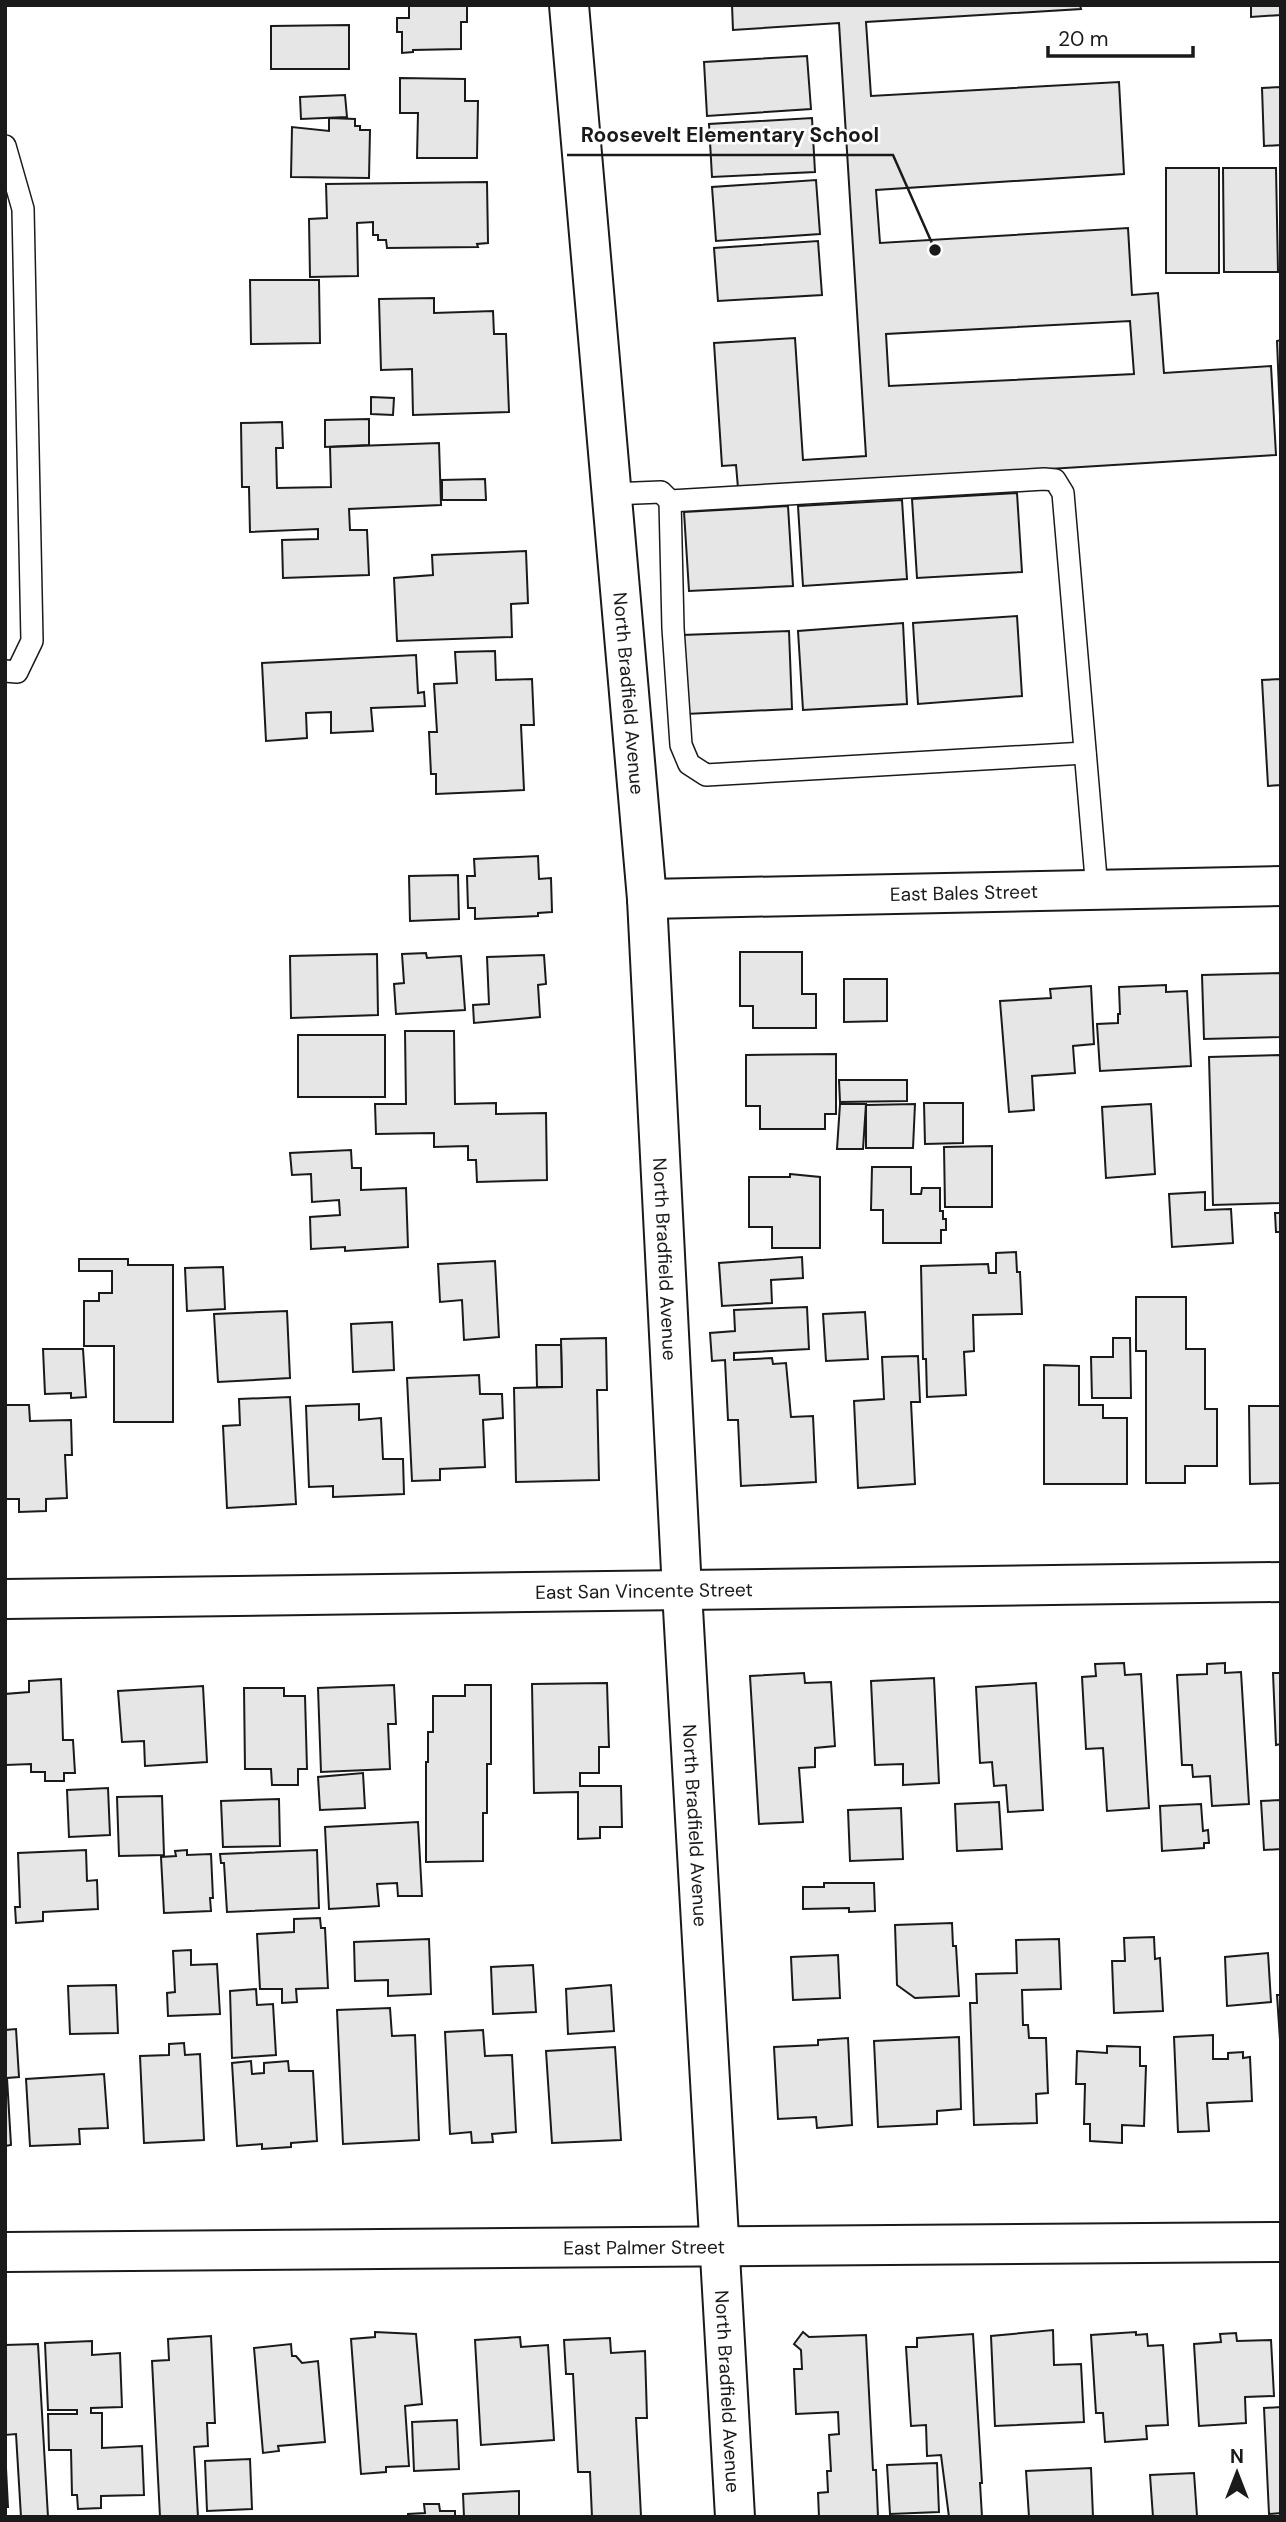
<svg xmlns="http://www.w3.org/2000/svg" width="1286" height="2522" font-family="'DM Sans',sans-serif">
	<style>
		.building { fill: #e6e6e6; stroke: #1a1a1a; stroke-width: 2; fill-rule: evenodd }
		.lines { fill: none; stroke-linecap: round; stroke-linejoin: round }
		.lane-casing { stroke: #1a1a1a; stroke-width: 24 }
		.street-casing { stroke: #1a1a1a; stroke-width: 42 }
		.lane { stroke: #fff; stroke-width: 21 }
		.street { stroke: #fff; stroke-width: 38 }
		.labels { text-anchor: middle; stroke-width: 5; stroke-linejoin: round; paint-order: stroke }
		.street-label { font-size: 19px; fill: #1a1a1a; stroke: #fff }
		.leader { fill: none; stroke: #1a1a1a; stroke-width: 2.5 }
		.callout-dot { fill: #1a1a1a; stroke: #fff; stroke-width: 2.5 }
		.callout-label { font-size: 21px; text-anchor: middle; font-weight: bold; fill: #1a1a1a; stroke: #fff; stroke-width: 5; stroke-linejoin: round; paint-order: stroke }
	</style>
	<rect width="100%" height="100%" fill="#fff"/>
	<g class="building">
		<path d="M409 5H467V22H461V49L413 50V52L402 53V32H397V18H409Z"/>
		<path d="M732 5H1080L1081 9 866 22 871 96 1119 82 1124 174 876 190 880 243 1128 228 1132 295 1158 293 1164 373 1271 366 1276 455 738 488 736 465 722 466 714 343 795 338 803 460 866 456 839 23 733 30ZM1130 321 1134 374 889 386 886 334Z"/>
		<path d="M1251 5H1281V15L1251 17Z"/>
		<path d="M349 25V69H271V26Z"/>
		<path d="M807 56 811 109 707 116 704 62Z"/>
		<path d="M400 78 465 79V101H478L477 158H417L418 113H400Z"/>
		<path d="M1281 87V145L1264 146 1262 88Z"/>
		<path d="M345 95 347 117 301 119 300 97Z"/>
		<path d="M329 118 355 119V126H360V130H370L369 178 291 177 292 127 329 131Z"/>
		<path d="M812 118 815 172 712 177 709 124Z"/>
		<rect x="1166" y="168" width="53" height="105"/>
		<path d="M1223 168H1276L1278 272H1224Z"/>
		<path d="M816 180 820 234 716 241 712 187Z"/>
		<path d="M487 182 488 243 477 244 478 247 387 248 386 240H378V235H373V222L357 223 358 276 310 277 309 219 327 218 326 184Z"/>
		<path d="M818 241 822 295 718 301 714 248Z"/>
		<path d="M250 280H319L320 343 251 344Z"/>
		<path d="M434 298V313L493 311 494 334H506L509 412 413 415 412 369 381 370 379 299Z"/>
		<path d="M1281 340V441L1277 341Z"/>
		<path d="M371 397 394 398 393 415 371 414Z"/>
		<path d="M369 419V445L325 447V420Z"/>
		<path d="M282 422 283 448H276L277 488 331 487 330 447 439 443 441 505 349 509 350 530H367L369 575 283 578 282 540 318 539V529L250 532 249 487H242L241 423Z"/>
		<path d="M485 479 486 500H442V480Z"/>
		<path d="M1017 493 1022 572 917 578 912 499Z"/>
		<path d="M902 500 907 579 803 586 798 506Z"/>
		<path d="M788 506 793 586 689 591 684 512Z"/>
		<path d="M526 551 528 603 511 604 512 637 397 641 394 578 433 575 432 555Z"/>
		<path d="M1017 616 1022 696 918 704 913 623Z"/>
		<path d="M903 623 907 704 803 710 798 631Z"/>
		<path d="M789 631 792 709 686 714 682 635Z"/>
		<path d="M495 651 496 680 532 679 534 725H521L524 790 436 794V774H431L429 732H437L434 684 457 683 455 652Z"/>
		<path d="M416 655 418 693 424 692 425 706 371 708 373 731 331 733V712L306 713 307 738 266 741 262 663Z"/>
		<path d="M1281 679V785L1268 786 1262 680Z"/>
		<path d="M538 856 539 879 551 878 552 912 538 913V916L475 919V908H468L467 876H475L474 859Z"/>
		<path d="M458 875 459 919 410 921 409 876Z"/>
		<path d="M740 952H802V994H816V1028H753V1006H740Z"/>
		<path d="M426 953 427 958 461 956 465 1010 396 1014 394 984 404 983 402 954Z"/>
		<path d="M377 954 378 1015 291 1018 290 956Z"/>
		<path d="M544 955 546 984 538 985 540 1017 474 1023 473 1005 489 1004 487 957Z"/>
		<path d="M1281 973V1037L1204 1039 1202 975Z"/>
		<path d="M844 979H887V1021L844 1022Z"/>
		<path d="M1166 985V992L1187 991 1191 1066 1100 1071 1097 1024 1118 1023V1014H1120L1119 987Z"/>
		<path d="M1091 986 1094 1044 1073 1046 1075 1073 1032 1076 1034 1110 1009 1112 1000 1001 1051 998 1050 989Z"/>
		<path d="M405 1031H454L455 1104 496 1103V1114L546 1113 547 1180 477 1182 476 1160H468V1146L434 1147V1133L376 1134 375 1104H406Z"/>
		<rect x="298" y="1035" width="87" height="62"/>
		<path d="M836 1054V1114H825V1129H760V1106H746V1055Z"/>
		<path d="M1281 1055V1203L1213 1205 1209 1057Z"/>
		<path d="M839 1080H907V1101L840 1102Z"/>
		<path d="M924 1103H963V1143L925 1144Z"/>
		<path d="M840 1104H866L863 1149H837Z"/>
		<path d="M915 1104 913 1148H866V1105Z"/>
		<path d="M1151 1104 1155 1174 1106 1178 1102 1107Z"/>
		<path d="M992 1146V1207H945L944 1147Z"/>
		<path d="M351 1150 352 1168H361V1190L406 1188 408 1247 345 1251V1247L311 1249 310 1217 340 1215 339 1200 312 1202 311 1174 292 1175 290 1153Z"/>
		<path d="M872 1167H911V1194H921L922 1188H940V1211H943V1219H946V1230H941V1243H883V1210H871Z"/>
		<path d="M790 1174 820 1177V1248H772V1227H749V1177H790Z"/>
		<path d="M1205 1192V1210L1231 1209 1233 1243 1172 1247 1169 1194Z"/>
		<path d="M1275 1213H1281V1232H1276Z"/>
		<path d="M1016 1252 1017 1272H1020L1022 1314 973 1315 974 1351 964 1352 966 1395 927 1397 926 1359H923L921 1266 988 1264 989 1273H996V1253Z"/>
		<path d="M802 1257 803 1278 771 1280 772 1303 722 1306 719 1263Z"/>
		<path d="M79 1259H128V1265H173V1422H114V1346H84V1301H99V1293H112V1271H79Z"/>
		<path d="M495 1261 499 1337 464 1340 462 1300 440 1302 438 1264Z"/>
		<path d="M223 1267 225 1309 187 1311 185 1268Z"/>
		<path d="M1136 1297H1186V1349H1205V1409H1217V1466H1185V1483H1146V1351H1136Z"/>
		<path d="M807 1307 809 1349 734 1353V1360L772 1358 773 1364 786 1363 791 1417 813 1416 816 1482 741 1486 738 1420H728L725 1360 712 1361 710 1333 735 1331 734 1310Z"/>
		<path d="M287 1311 290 1378 218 1382 214 1314Z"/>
		<path d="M865 1312 868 1359 826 1361 823 1314Z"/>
		<path d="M392 1322 394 1370 353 1372 351 1324Z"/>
		<path d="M606 1338 607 1390H597L599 1480 516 1482 514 1388 562 1387 561 1339Z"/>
		<path d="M1113 1338H1130L1131 1398H1092L1091 1357H1113Z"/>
		<path d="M536 1345H561L562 1387H537Z"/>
		<path d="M43 1349H83L86 1397 71 1398V1393L45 1394Z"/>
		<path d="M918 1356 920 1402H911L915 1484 858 1488 854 1401 884 1399 882 1357Z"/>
		<path d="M1044 1365 1079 1366V1405H1103V1418H1127V1484H1044Z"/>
		<path d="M479 1375 480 1394H502L503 1418 483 1420 485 1467 440 1469V1480L412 1481 407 1378Z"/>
		<path d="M290 1397 296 1504 227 1508 223 1426 240 1425 239 1399Z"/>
		<path d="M359 1404V1420L381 1418 383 1459H403L404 1494 333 1497V1486L309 1487 306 1406Z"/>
		<path d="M5 1405H29L30 1421 71 1420 72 1455H65L67 1498 46 1499V1511L19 1512V1499H5Z"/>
		<path d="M1249 1406H1281V1483L1250 1484Z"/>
		<path d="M1124 1663 1125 1675 1141 1674 1149 1808 1107 1811 1103 1748 1086 1749 1082 1677 1096 1676 1095 1664Z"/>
		<path d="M1225 1663V1673L1241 1672 1249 1804 1212 1806 1210 1776 1193 1777 1192 1765H1182L1177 1675 1207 1674V1664Z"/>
		<path d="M804 1673 805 1683 831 1682 835 1746 815 1748V1767L799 1768 803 1822 759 1824 750 1676Z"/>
		<path d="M1273 1673H1281V1744L1276 1745Z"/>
		<path d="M934 1678 939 1783 903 1785V1764L875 1765 871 1681Z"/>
		<path d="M61 1679 63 1740H73L75 1773H64V1781H45V1772H31V1764L6 1765 5 1694 29 1692V1681Z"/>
		<path d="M607 1683 609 1747H599V1773H580V1786H621L622 1827H600V1838L578 1839V1792L534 1793 532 1684Z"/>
		<path d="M1036 1683 1043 1810 1008 1812 1006 1785 994 1786 992 1762 980 1763 976 1687Z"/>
		<path d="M394 1685 396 1724H388L390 1769 321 1772 318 1688Z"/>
		<path d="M465 1685H491V1764H487V1813H483V1861L426 1862V1762H428V1732H433V1696H465Z"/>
		<path d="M203 1686 207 1762 145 1766 144 1741 122 1742 118 1691Z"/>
		<path d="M244 1688H284V1696H305L307 1769H298V1785H272L271 1769H245Z"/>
		<path d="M363 1773 365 1808 320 1810 318 1777Z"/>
		<path d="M108 1788 110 1835 69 1837 67 1790Z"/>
		<path d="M162 1796 164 1855 119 1856 117 1797Z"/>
		<path d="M279 1799 280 1846 223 1847 221 1801Z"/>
		<path d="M1281 1800V1849L1264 1850 1261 1801Z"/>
		<path d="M999 1802 1002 1849 957 1851 955 1804Z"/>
		<path d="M1201 1804 1203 1831 1208 1830 1209 1843H1204V1848L1162 1851 1160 1806Z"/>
		<path d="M901 1808 903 1859 850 1861 848 1810Z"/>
		<path d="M418 1822 422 1896H398L397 1883 377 1884 379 1906 329 1909 325 1827Z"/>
		<path d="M86 1850 87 1881 97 1880 98 1909 43 1912V1921L16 1923 15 1907H20L18 1853Z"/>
		<path d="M187 1850V1855L211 1854 213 1898H210L211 1911 164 1913 161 1857 176 1856 175 1851Z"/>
		<path d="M317 1850 319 1908 227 1912 224 1863H221L220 1854Z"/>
		<path d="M824 1883H874L875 1911 849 1912V1908L803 1909V1887H824Z"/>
		<path d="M320 1918 321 1928H325L328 1988 296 1989 297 2002 282 2003V1989H260L257 1934 294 1932V1919Z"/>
		<path d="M952 1923 953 1946H956L959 1996 915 1998 897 1985 895 1925Z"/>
		<path d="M1154 1937 1155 1959 1160 1958 1163 2011 1114 2013 1112 1961H1125L1124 1938Z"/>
		<path d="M429 1939 431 1994 388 1996V1980L355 1981 354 1942Z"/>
		<path d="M1059 1939 1061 1989 1022 1990 1023 2025H1028L1029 2038H1046L1048 2093 1036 2094 1037 2123 974 2125 970 2003H977L976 1974 1017 1973 1016 1940Z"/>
		<path d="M191 1950V1965L217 1964 220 2014 168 2016 167 1993 175 1992 173 1951Z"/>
		<path d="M1268 1953 1271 2002 1227 2006 1225 1957Z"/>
		<path d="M838 1955 840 1998 793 2000 791 1957Z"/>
		<path d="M533 1965 536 2012 493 2014 491 1967Z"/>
		<path d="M116 1985 118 2033 70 2034 68 1986Z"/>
		<path d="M611 1985 614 2031 568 2034 566 1989Z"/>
		<path d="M256 1989 257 2005 273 2004 276 2055 232 2058 230 1991Z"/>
		<path d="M1277 1995H1281V2055Z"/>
		<path d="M390 2008 392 2036 415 2035 419 2140 343 2144 337 2010Z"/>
		<path d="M16 2029 19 2077 7 2078 11 2145 5 2146V2030Z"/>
		<path d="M483 2030 485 2056 512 2055 516 2132 492 2134 493 2142 472 2143 471 2132 450 2134 445 2032Z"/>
		<path d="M1213 2035V2059H1228V2053L1243 2052V2058L1250 2057 1252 2101 1207 2103 1209 2131 1178 2132 1174 2037Z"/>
		<path d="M959 2037 961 2109 937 2111V2124L878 2127 874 2041Z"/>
		<path d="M848 2038 852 2125 817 2128 816 2117 778 2119 774 2047 818 2045V2040Z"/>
		<path d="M184 2043 185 2055 200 2054 204 2140 144 2143 140 2056 169 2055V2044Z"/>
		<path d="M1107 2046 1140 2047V2066H1146L1144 2126 1122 2125V2143L1090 2141V2124H1084L1085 2084H1076L1077 2051 1107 2053Z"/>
		<path d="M615 2047 621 2140 552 2143 546 2051Z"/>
		<path d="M251 2061 252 2074 264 2073V2063L288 2061 289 2071H313L317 2141 291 2143V2147L262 2149V2144L237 2146 232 2063Z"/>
		<path d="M104 2074 108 2128 79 2129 80 2144 30 2146 26 2079Z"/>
		<path d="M1053 2330 1054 2365 1081 2364 1084 2422 995 2426 991 2336Z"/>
		<path d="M375 2332 416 2334 422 2404 405 2406 409 2466 386 2467V2472L361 2474 351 2339 375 2337Z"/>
		<path d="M803 2332 809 2337 866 2335 873 2470H876L878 2517H819L818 2493 828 2492 827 2471H831L829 2435 839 2434 838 2412 796 2414 794 2369H802L801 2350 794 2344Z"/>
		<path d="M1136 2332V2335L1147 2334 1148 2346 1163 2345 1168 2425 1146 2426 1147 2439 1105 2442 1103 2413H1096L1091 2335Z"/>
		<path d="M1236 2333 1237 2341 1271 2340 1274 2396 1245 2397 1246 2423 1199 2426 1194 2344 1221 2342 1220 2334Z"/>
		<path d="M973 2334 982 2483H980L982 2517H949L941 2455 927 2456 926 2425 911 2426 906 2347H917V2338Z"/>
		<path d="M211 2336 215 2423H207L208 2446 194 2447 198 2517H160L152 2361 169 2360 168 2339Z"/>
		<path d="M520 2337 521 2347 548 2345 554 2440 481 2445 475 2340Z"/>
		<path d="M610 2338 611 2353 645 2351 647 2418H636L641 2516 592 2517 590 2472H578L573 2374H566L564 2340Z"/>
		<path d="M92 2341V2355L120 2353 122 2407 91 2408V2413H102V2448L142 2446 144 2495 101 2496V2508L78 2509 77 2495H72L71 2450H49L48 2414H77V2410H48L45 2343Z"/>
		<path d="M38 2344 48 2517H21L16 2434 5 2435V2345Z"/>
		<path d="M291 2344 292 2356H296L302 2363 318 2361 325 2442 278 2446 279 2451 263 2453 254 2348Z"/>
		<path d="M1281 2407V2513L1269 2514 1264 2408Z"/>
		<path d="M457 2420 459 2469 414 2471 412 2422Z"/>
		<path d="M5 2449 8 2507H5Z"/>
		<path d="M250 2459 252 2509 207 2511 205 2461Z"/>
		<path d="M937 2463 939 2512 890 2514 887 2465Z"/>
		<path d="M1091 2468 1093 2517H1029L1026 2471Z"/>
		<path d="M1194 2473 1197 2516 1153 2517 1150 2475Z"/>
		<path d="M519 2491V2517H464L463 2494Z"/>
		<path d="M424 2504H439L440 2511H455V2517H408V2514L425 2513Z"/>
	</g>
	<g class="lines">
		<g class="lane-casing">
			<g id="lane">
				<path d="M5 146 23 209 32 641 17 672 5 671"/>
				<path d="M611 494 661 492 670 501 1044 479 1055 480 1063 493 1097 890"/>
				<path d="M670 501 673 628 681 745 689 764 706 775 1085 753"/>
			</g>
		</g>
		<g class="street-casing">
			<g id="street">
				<path id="s1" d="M569 5 647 899 682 1591 735 2517"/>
				<path id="s2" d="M647 899 1281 886"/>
				<path id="s3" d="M5 1599 1281 1582"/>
				<path id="s4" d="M5 2252 1281 2242"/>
			</g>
		</g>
		<use href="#lane" class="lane"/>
		<use href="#street" class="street"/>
	</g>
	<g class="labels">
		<g class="street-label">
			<text dy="7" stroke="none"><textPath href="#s1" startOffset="691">North Bradfield Avenue</textPath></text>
			<text dy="7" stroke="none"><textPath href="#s2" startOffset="317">East Bales Street</textPath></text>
			<text dy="7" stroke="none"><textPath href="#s1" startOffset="1258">North Bradfield Avenue</textPath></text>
			<text dy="7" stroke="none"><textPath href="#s3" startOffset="639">East San Vincente Street</textPath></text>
			<text dy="7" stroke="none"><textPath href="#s1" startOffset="1825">North Bradfield Avenue</textPath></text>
			<text dy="7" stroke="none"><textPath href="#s4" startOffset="639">East Palmer Street</textPath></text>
			<text dy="7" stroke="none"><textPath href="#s1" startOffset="2392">North Bradfield Avenue</textPath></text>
		</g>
	</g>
	<path class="leader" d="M935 250L893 155H567"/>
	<circle class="callout-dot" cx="935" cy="250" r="7"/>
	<g class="callout-label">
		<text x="730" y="142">Roosevelt Elementary School</text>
	</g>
	<rect width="1286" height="2522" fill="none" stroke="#1a1a1a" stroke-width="14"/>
	<g transform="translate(1237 2473)" stroke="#ffffff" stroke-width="5" paint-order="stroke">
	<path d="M0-5L12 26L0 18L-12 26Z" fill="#1a1a1a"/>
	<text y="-10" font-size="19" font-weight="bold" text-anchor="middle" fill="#1a1a1a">N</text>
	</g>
	<path d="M1048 46v10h145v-10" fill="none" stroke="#1a1a1a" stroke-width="3.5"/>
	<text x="1058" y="46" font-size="21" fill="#1a1a1a" stroke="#ffffff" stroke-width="5" paint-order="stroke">20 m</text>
</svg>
